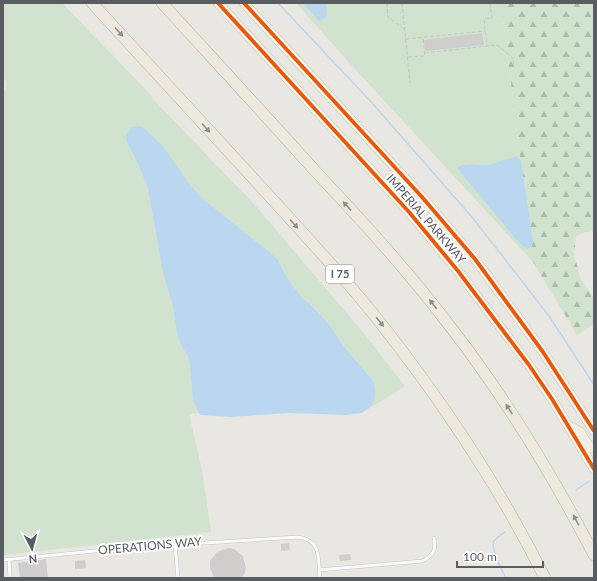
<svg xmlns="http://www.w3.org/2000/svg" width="597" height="581" font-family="Lato,sans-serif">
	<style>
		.grass { fill: #d1e3cf }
		.forest { fill: url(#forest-firs) }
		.water { fill: #bad7ef }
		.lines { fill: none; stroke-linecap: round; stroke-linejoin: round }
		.stream { stroke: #bad7ef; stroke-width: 1.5 }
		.building { fill: #cfcecc }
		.service-casing { stroke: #c4c4c3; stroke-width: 4 }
		.primary-casing { stroke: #cec7b3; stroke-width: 10 }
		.motorway-casing { stroke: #bbb094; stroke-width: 12 }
		.path { stroke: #c5c9c6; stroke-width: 1; stroke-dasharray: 4 2; stroke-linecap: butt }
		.service { stroke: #fcfbfb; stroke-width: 3 }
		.primary { stroke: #f0efe6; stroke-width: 9 }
		.motorway { stroke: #eceadf; stroke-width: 11 }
		.cycleway-casing { stroke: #fff; stroke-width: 6 }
		.cycleway { stroke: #e8590c; stroke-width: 4 }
		.oneway { fill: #8c8e8c }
		.labels { text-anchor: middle; stroke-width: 4; stroke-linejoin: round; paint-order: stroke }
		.shield { fill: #fff; stroke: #8b8d90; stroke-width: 1 }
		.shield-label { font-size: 11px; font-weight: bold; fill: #595c60 }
		.street-label { font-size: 12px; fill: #595c60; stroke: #fff }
	</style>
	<defs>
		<pattern id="forest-firs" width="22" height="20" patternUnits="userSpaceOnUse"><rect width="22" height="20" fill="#d1e3cf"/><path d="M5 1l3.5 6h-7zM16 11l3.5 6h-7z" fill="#adbbab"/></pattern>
	</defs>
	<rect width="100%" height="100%" fill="#e8e7e2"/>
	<g class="grass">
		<path d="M3 3H62L151 95 152 98 254 204 362 331 405 386 362 413 369 408 374 382 345 348 329 324 310 304 302 298 286 276 278 260 272 254 202 198 190 186 163 146 142 126 127 142 139 166 148 189 163 273 173 306 176 328 180 343 189 359 193 401 199 413 189 414 202 470 211 532 3 555V92L5 90 7 83 3 77Z"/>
		<path d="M296 3H501L533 262 354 68Z"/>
	</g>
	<path class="forest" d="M501 3H594V231L585 232 576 236 574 256 578 268 580 278 594 298V324L577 335 533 262Z"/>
	<g class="water">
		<path d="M303 3H326L327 13 326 18 319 21Z"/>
		<path d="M142 126 163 146 190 185 202 198 272 254 278 260 286 276 302 298 310 304 329 324 345 348 374 382 375 392 374 401 369 408 362 413 346 415 289 413 230 417 200 415 193 401 189 359 180 343 176 328 173 306 163 273 148 189 139 166 127 142 126 134 132 127Z"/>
		<path d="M517 157 521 160 533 241 532 247 527 249 519 243 457 168C465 162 477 166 486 165 497 164 506 158 517 157Z"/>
	</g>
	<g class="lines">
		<g class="stream">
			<path d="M278 3 373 104 472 217 549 316 594 385"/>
			<path d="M576 490 589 481"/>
			<path d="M505 532 498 537 493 542C493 555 500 566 506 578"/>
		</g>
	</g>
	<g class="building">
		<path d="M482 33 484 45 425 51 424 40Z"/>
		<path d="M289 543 290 550 281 551V544Z"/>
		<path d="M228 548 234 549 243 556 246 568 245 573 241 578H214L210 567V561L217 552Z"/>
		<path d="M350 554 351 560 340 561 339 555Z"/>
		<path d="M46 559 48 578H20L18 563Z"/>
		<path d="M85 560 86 568 75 569V561Z"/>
	</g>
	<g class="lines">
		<g class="service-casing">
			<g id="service">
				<path d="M175 544 178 578"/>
				<path d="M9 559 10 578"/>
				<path d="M3 560 126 548 298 537C322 540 318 559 320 578"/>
				<path d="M319 570 423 561C434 554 436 551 434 538"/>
			</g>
		</g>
		<g class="primary-casing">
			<g id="primary">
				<path d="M218 3 409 212 458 271 529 365 552 399 594 469"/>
				<path d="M244 3 422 197 475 259 543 352 594 431"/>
				<path d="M569 426 580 432 590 448"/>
			</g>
		</g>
		<g class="motorway-casing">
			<g id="motorway">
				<path d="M92 3C149 65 205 126 262 188 304 234 347 280 386 330 446 407 501 490 545 578"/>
				<path d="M162 3C214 60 266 116 317 173 363 222 408 271 449 325 505 397 552 474 594 555"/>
			</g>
		</g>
		<g class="path">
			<path d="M387 3 388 17 404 29"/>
			<path d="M402 3 410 83"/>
			<path d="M490 3 492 18 484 19 487 46 497 45 513 58 514 67"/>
			<path d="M406 39 485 31"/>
			<path d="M425 53 487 46"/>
			<path d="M408 57 425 56 423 38"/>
		</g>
		<use href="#service" class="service"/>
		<use href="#primary" class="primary"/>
		<use href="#motorway" class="motorway"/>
		<g class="cycleway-casing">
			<g id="cycleway">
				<path d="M218 3 409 212 458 271 529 365 552 399 594 469"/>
				<path d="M244 3 422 197 475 259 543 352 594 431"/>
			</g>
		</g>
		<use href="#cycleway" class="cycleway"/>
	</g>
	<defs><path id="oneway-solid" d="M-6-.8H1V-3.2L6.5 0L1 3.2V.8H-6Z"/></defs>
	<g class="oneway">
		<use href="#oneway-solid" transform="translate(119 32) rotate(48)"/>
		<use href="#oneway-solid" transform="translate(206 128) rotate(48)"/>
		<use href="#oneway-solid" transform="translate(347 206) rotate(-132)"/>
		<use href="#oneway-solid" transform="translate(294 224) rotate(48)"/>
		<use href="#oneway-solid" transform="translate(433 304) rotate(-128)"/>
		<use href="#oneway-solid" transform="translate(380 322) rotate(51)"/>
		<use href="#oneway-solid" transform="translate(509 409) rotate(-123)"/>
		<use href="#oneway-solid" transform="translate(576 520) rotate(-118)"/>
	</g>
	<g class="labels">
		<rect class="shield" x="326" y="265" width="28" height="18" rx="3"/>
		<g class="shield-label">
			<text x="340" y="278">I 75</text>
		</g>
		<g class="street-label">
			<text transform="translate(426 219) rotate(49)" y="4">IMPERIAL PARKWAY</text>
			<text transform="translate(150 546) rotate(-5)" y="4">OPERATIONS WAY</text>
		</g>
	</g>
	<rect width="597" height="581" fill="none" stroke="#595c60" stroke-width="8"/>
	<g transform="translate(32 549) rotate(174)" stroke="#ffffff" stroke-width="3" paint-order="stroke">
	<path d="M0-3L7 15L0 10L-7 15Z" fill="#595c60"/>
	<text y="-6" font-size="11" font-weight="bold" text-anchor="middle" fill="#595c60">N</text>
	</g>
	<path d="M457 561v6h86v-6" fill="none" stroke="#595c60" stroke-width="2"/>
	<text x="463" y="561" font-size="12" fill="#595c60" stroke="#ffffff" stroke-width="3" paint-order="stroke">100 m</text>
</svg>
